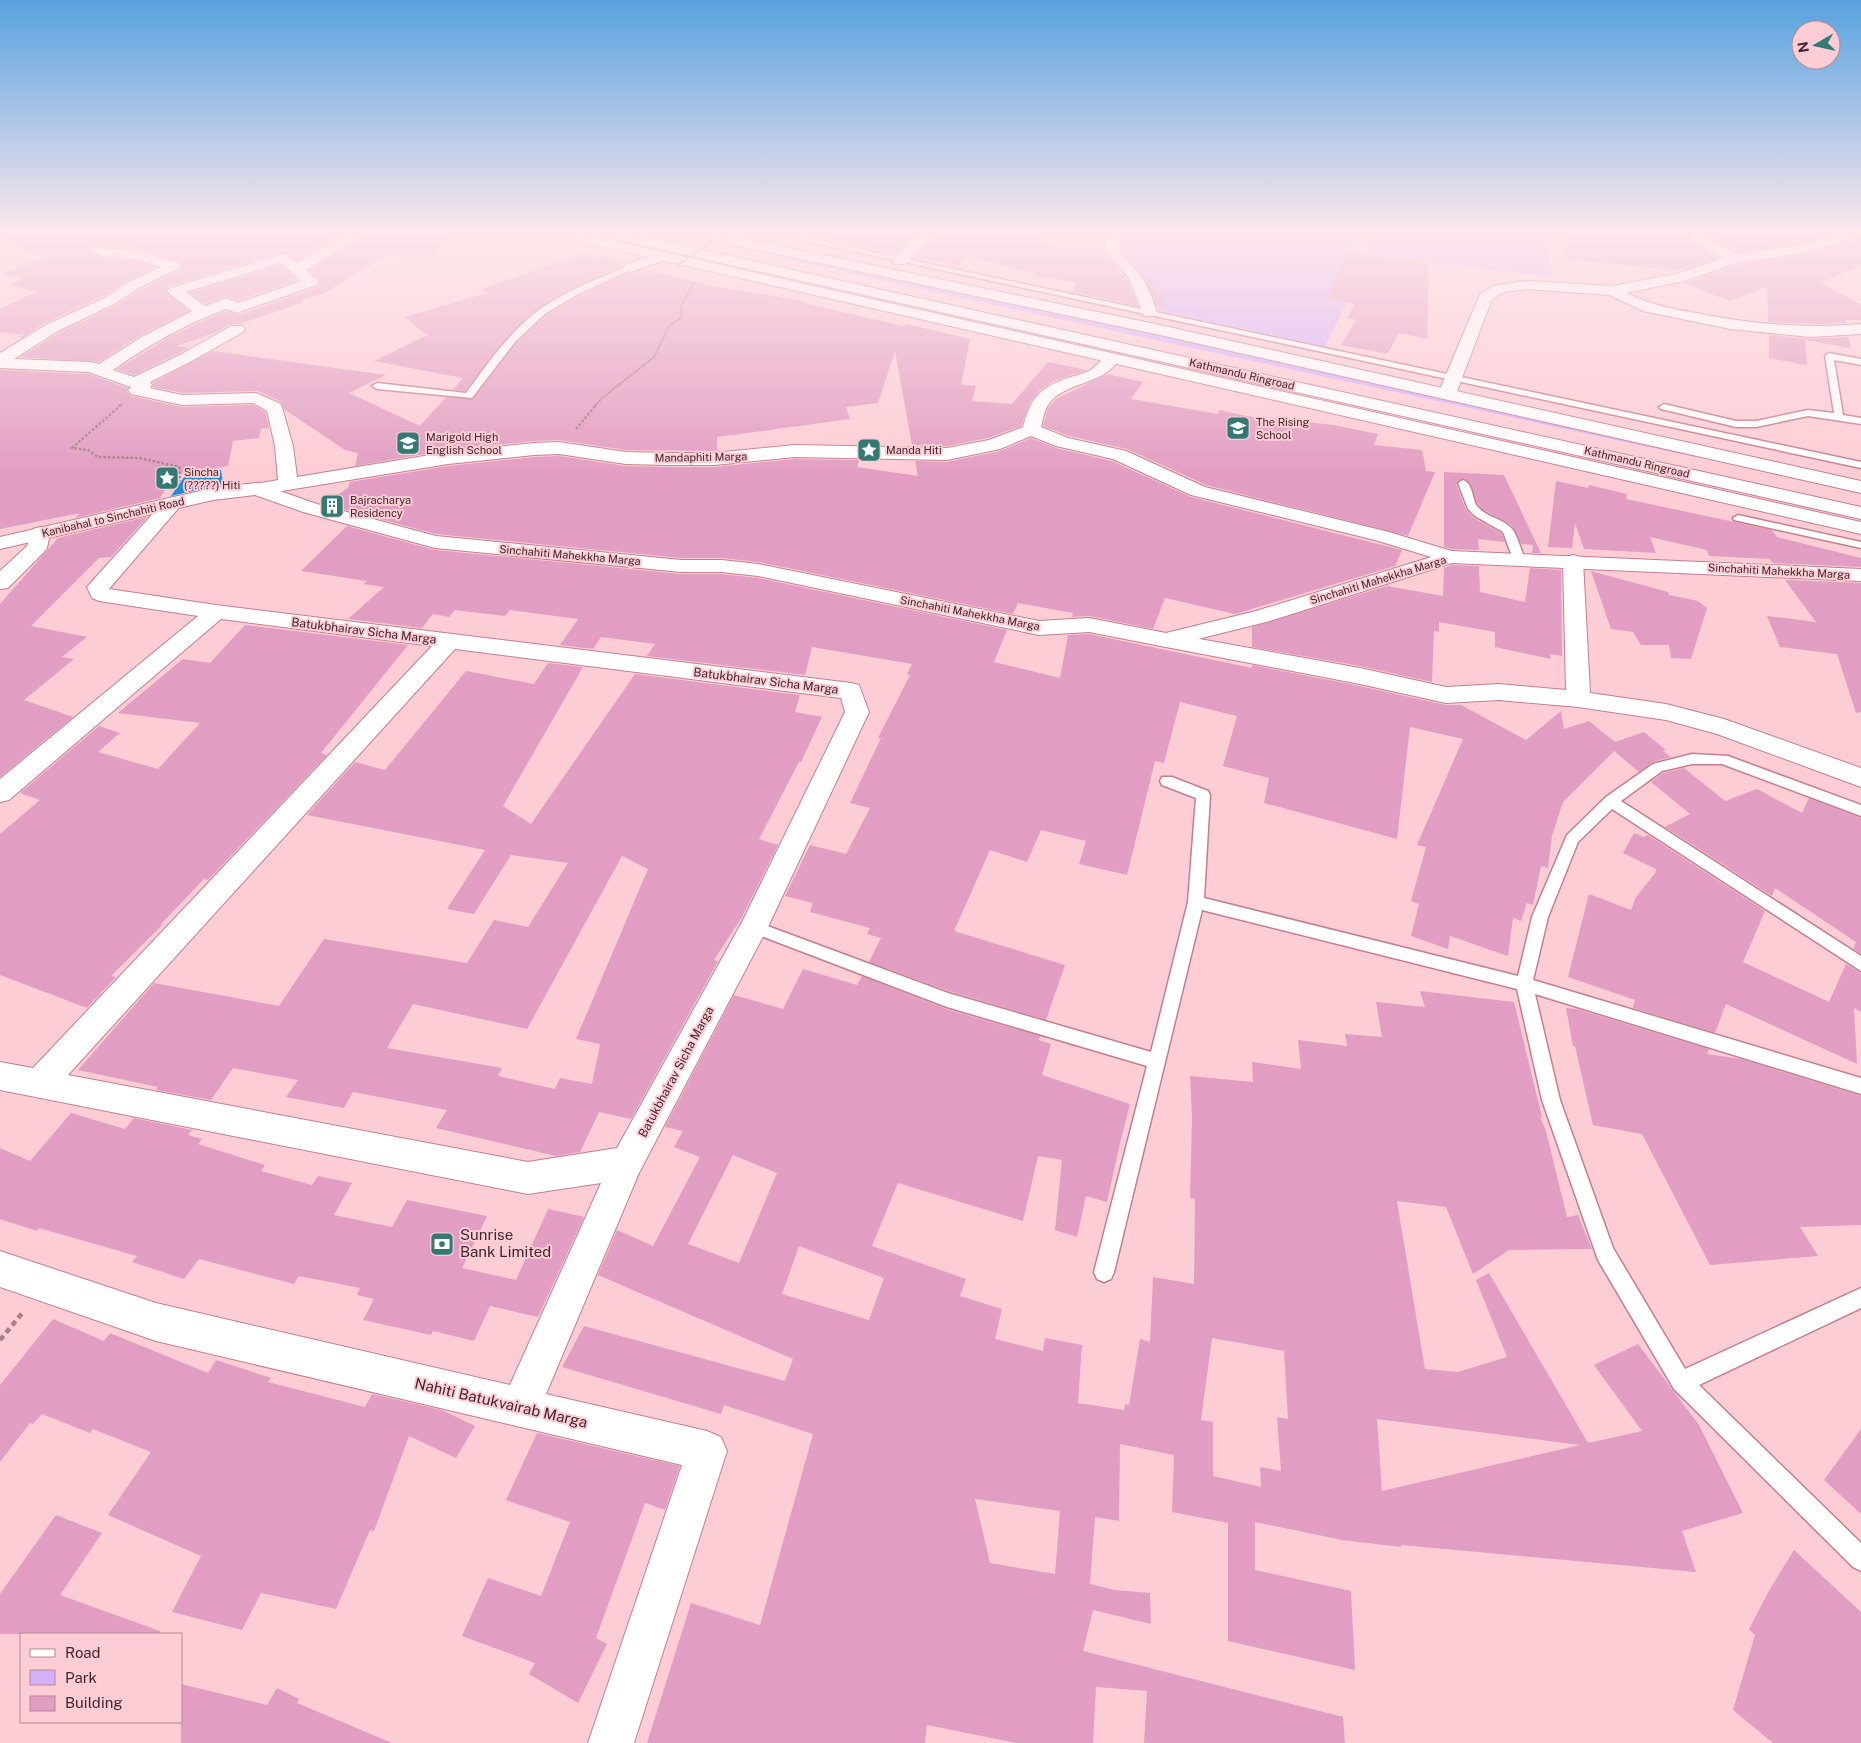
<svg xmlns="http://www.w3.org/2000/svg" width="1861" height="1743" font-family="'Public Sans',sans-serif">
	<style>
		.green { fill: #d4b0fa }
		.water { fill: #1f88d3 }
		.building { fill: #e29ec2; fill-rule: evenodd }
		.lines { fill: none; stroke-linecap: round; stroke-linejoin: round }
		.lane-casing { stroke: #c67d8c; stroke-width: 3 }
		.street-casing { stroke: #c67d8c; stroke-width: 2 }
		.secondary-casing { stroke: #c67d8c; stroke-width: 2 }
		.primary-casing { stroke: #c67d8c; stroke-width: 2 }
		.highway-casing { stroke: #c67d8c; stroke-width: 2 }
		.path-far2 { stroke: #a67e86; stroke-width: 2; stroke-dasharray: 2 1; stroke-linecap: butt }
		.path-far1 { stroke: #a67e86; stroke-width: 2.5; stroke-dasharray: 2.5 2; stroke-linecap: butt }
		.path { stroke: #a67e86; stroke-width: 4.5; stroke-dasharray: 5.5 4; stroke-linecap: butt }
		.lane { fill: #fff; fill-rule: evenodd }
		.street { fill: #fff; fill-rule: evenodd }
		.secondary { fill: #fff; fill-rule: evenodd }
		.primary { fill: #fff; fill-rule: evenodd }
		.highway { fill: #fff; fill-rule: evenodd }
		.path-bridge { stroke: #a67e86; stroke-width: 2; stroke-dasharray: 2 1; stroke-linecap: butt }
		.labels { text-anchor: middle; stroke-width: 4; stroke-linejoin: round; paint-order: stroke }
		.far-street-label { font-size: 11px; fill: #44262c; stroke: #fdcdd5 }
		.far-poi-label { font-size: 11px; fill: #44262c; stroke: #fdcdd5; text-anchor: start }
		.street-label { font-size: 12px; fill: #44262c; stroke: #fdcdd5 }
		.near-poi-label { font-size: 15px; fill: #44262c; stroke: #fdcdd5; text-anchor: start }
		.near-street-label { font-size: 15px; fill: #44262c; stroke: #fdcdd5 }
	</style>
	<rect width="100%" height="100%" fill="#fdcdd5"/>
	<g class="green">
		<path d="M1122 230H1362L1326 299 1346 304 1325 346 1151 309 1117 254Z"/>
		<path d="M1371 230H1546L1553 277 1367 255Z"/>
		<path d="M726 244 1208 344 1695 454V457L875 279Z"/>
	</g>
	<path class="water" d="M221 470 223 484 171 496 187 473Z"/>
	<g class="building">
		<path d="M0 230H346L297 261 289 254 282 252 169 286 166 292 189 311 139 336 99 362 20 357 59 333 117 305 139 290 179 271 182 267 180 262 138 248 93 245 89 249 92 255 105 259 131 260 155 267 127 280 105 295 45 323 22 338 20 337 24 335 0 332V309L36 292 9 285 23 279 3 274 44 257 0 238Z"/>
		<path d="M367 230H455L432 257 385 256 323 294 301 300 304 302 240 324H230L216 332 176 346 189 348 134 375 117 369 169 337 212 317 226 311 238 315 318 287 320 281 309 270 333 256Z"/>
		<path d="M833 230H919L896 254 832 241Z"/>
		<path d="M942 230H1049L1035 245 1104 248 1105 254 1118 269 1116 272 1121 273 1126 278 1138 306 1073 292 1076 282 1033 276 1034 273 967 256 958 265 914 258Z"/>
		<path d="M1563 230H1670L1687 232 1695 245 1718 258 1679 271 1566 259Z"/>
		<path d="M1725 230H1842L1808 242 1737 252 1707 234 1724 236Z"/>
		<path d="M1861 237V266L1820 282 1861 305V320H1846V323L1819 324 1768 322 1767 287 1729 301 1684 283 1737 265 1810 254Z"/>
		<path d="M1349 252 1392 259 1429 263 1427 339 1399 333 1387 354 1341 345 1356 320 1347 318 1354 304 1326 299Z"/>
		<path d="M583 254 597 258 604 255 626 263 560 294 528 316 499 347 465 391 453 390 463 378 374 361 429 334 424 333 405 317 487 293 481 289Z"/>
		<path d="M281 265 297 280 238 301 226 296 205 304 190 293Z"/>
		<path d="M643 269 713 286 804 301 803 303 903 326 907 324 970 339 961 385 976 386 972 401 1012 404 1048 362 1087 370 1056 380 1041 389 1031 401 1021 426 988 438 947 446 912 445 895 351 878 403 846 407 850 419 717 437V450L719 451 626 450 559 440 534 441 448 450 355 466 358 453 345 450 284 409 282 402 257 391 182 393 153 387V383L213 351 386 375 349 393 420 426 446 397 473 399 516 343 547 315 578 297 627 273Z"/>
		<path d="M1144 277 1150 278 1167 308 1157 306Z"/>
		<path d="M1769 335 1810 339 1849 337 1850 348 1805 340 1807 365 1769 358Z"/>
		<path d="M0 370 88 374 128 388 126 391 131 396 182 407 253 405 265 412 269 428 261 429 259 438 233 441 228 466 173 475 171 483H169L160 498 75 518 80 513 0 529Z"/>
		<path d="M1107 374 1143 382 1131 399 1218 414 1219 410 1276 422V419L1334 425 1378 434 1374 445 1422 450 1426 471 1435 472 1408 536 1206 485 1127 449 1069 436 1043 426 1048 408 1056 399Z"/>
		<path d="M1031 438 1056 448 1112 461 1191 497 1402 550 1395 566 1235 614 1165 598 1153 629 1089 616 1072 617 1073 613 1018 603 1013 614 758 562 722 558H681L436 534 324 504 348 488 350 482 448 466 534 457 559 456 626 466 669 467H714L795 459 853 460H859L857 467 918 476 915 461 947 462 1000 451Z"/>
		<path d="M1444 472 1504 475 1541 553H1532L1533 545 1521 544 1511 525 1482 509 1477 502 1470 483 1464 478 1456 484 1466 510 1474 518 1501 533 1505 542 1478 539 1479 550 1452 549 1444 547Z"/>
		<path d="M1556 481 1588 488 1589 485 1627 494 1626 499 1772 530 1777 537 1861 558V567L1773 563 1770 559 1709 556 1707 550 1650 537 1656 553 1584 549 1575 523 1572 548 1548 547Z"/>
		<path d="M147 517 111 557 99 558 31 626 87 637 62 657 74 659 24 700 73 717 0 777V604L58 538Z"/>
		<path d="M347 526 435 550 681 574H722L758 578 1007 630 994 662 1060 678 1068 635 1089 634 1252 668V665L1360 686 1446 705H1461L1526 740 1561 711 1564 729 1589 721 1615 742 1644 732 1666 750 1663 751 1671 757 1653 762 1639 772 1614 751 1563 802 1552 836 1548 868 1541 866 1533 905 1527 903 1521 921 1513 918 1508 956 1450 936 1448 949 1411 936 1419 904 1411 901 1426 847 1417 845 1463 739 1410 727 1397 839 1264 803 1269 778 1223 766 1237 716 1180 702 1164 763 1155 761 1127 875 1079 864 1086 841 1041 830 1027 862 990 850 954 931 1065 965 1046 1020 949 991 869 962 881 938 867 934 870 928 810 912 813 903 785 896 810 845 846 854 870 808 850 803 881 738H878L910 675 907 674 912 664 812 647 805 675 647 656 655 644 601 637 593 649 560 645 578 619 510 610 505 616 455 610 449 617 433 614 422 628 348 619 384 587 364 584 367 581 301 571Z"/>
		<path d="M1452 565 1479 566 1480 592 1525 602 1530 568 1561 570 1562 656 1550 654 1551 659 1495 647V632L1439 622V632L1434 631 1432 682 1360 666 1252 647V627L1387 586 1443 596 1444 568Z"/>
		<path d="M1591 571 1668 592 1669 595 1698 601 1707 608 1691 659 1671 658 1669 645H1641L1633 632 1611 629Z"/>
		<path d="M1785 580 1861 583V712L1856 713 1837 654 1780 647 1767 616 1816 622Z"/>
		<path d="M245 625 408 645 321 753 327 755 208 880 204 879 161 924 162 925 111 976 116 977 87 1008 0 975V834L40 800 20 793 99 726 120 733 98 752 158 769 200 723 118 713 183 659 210 663Z"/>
		<path d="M548 663 583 667 503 806 531 824 635 674 800 695 795 712 822 717 801 762H799L759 839 778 845 742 917 714 960 718 961 631 1119 599 1112 580 1152 556 1156 436 1128 447 1110 353 1092 344 1108 286 1097 298 1080 233 1068 211 1100 156 1090 158 1087 78 1070 154 983 279 1006 324 939 467 963 494 920 528 927 568 863 511 855 474 914 447 909 485 850 307 815 355 762 385 770 466 671 534 684ZM622 856 648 869 576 1039 600 1044 592 1084 560 1078 555 1089 498 1076 502 1068 387 1048 413 1004 527 1029Z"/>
		<path d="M1684 768 1725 801 1757 789 1802 813 1809 798 1861 818V954L1853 949 1856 942 1775 888 1772 896 1665 827 1690 814 1651 782 1663 773Z"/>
		<path d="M1634 833 1644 837 1648 835 1765 911 1743 962 1829 1002 1846 964 1861 973V1012L1854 1008 1857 1064 1726 1004 1715 1033 1633 1008 1635 1000 1568 977 1589 894 1631 910 1636 897 1656 872V869L1623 853Z"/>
		<path d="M803 969 857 985 862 976 946 1009 1040 1036 1039 1040 1051 1044 1042 1075 1130 1104 1120 1143 1107 1202 1086 1196 1077 1237 1055 1230 1062 1160 1038 1156 1023 1221 898 1183 872 1246 966 1279 960 1296 1002 1309 995 1339 1043 1351 1045 1338 1082 1345 1078 1403 1124 1410 1125 1404 1129 1405 1140 1339 1150 1342 1153 1277 1194 1284 1195 1199 1190 1198 1192 1118 1190 1076 1253 1082 1252 1062 1301 1069 1298 1040 1347 1046 1345 1034 1382 1037 1376 1002 1425 1007 1420 991 1514 1002 1542 1117H1540L1546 1131 1567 1217 1578 1215 1592 1249 1509 1250 1473 1274 1446 1207 1397 1201 1425 1369 1458 1372 1507 1357 1476 1280 1489 1273 1588 1443 1642 1431 1594 1365 1638 1344 1699 1425 1743 1513 1682 1531 1696 1572 1401 1545V1547L1342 1540 1255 1522V1570L1351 1591 1355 1670 1228 1641V1523L1172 1512 1174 1455 1120 1444 1119 1521 1095 1517 1090 1584 1115 1590 1150 1593 1151 1624 1093 1610 1083 1651 1343 1717 1345 1743H1144L1147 1691 1096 1687 1093 1743H1016L927 1725 925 1743H647L691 1603 760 1625 813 1434 724 1405 721 1414 562 1367 584 1326 785 1381 793 1359 598 1275 617 1230 653 1246 700 1157 674 1147 683 1131 665 1127 734 995 783 1009ZM733 1155 777 1173 739 1263 688 1244ZM799 1246 884 1278 869 1320 782 1294ZM1212 1338 1284 1351 1288 1419 1277 1417 1281 1471 1260 1467 1261 1487 1213 1476V1422L1201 1420ZM1377 1419 1580 1445 1382 1491ZM975 1499 1060 1511 1055 1574 990 1563Z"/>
		<path d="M1566 1008 1577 1009 1709 1049 1707 1054 1742 1059 1861 1096V1225L1800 1227 1818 1256 1710 1265 1642 1134 1593 1125 1575 1046H1573Z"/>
		<path d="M71 1113 125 1129 134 1118 192 1130 188 1135 202 1139 198 1144 265 1165 261 1171 312 1185 318 1176 352 1183 334 1215 392 1227 407 1200 487 1216 462 1268 516 1280 548 1209 584 1217 538 1317 490 1306 474 1341 433 1331 431 1335 363 1320 374 1299 357 1295 360 1288 299 1276 294 1284 199 1259 184 1279 132 1262 137 1256 39 1228 37 1231 0 1219V1148L30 1161Z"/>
		<path d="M53 1319 104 1341 110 1333 208 1373 216 1360 271 1378 268 1382 365 1407 372 1394 442 1410 475 1426 456 1458 409 1436 374 1531 370 1530 336 1609 261 1593 242 1630 172 1612 201 1556 108 1515 151 1452 93 1429 90 1433 42 1414 33 1424 30 1423 0 1462V1385Z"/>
		<path d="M1861 1429V1514L1824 1480Z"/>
		<path d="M537 1433 680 1466 665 1510 645 1503 596 1638 607 1644 578 1703 529 1674 535 1663 462 1636 488 1578 541 1596 570 1522 506 1500Z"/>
		<path d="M56 1515 102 1533 60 1595 160 1631V1634H0V1594Z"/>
		<path d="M1794 1550 1861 1612V1743H1773L1733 1710 1755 1635 1749 1629 1770 1589Z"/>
		<path d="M181 1684 267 1705 277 1688 299 1699 297 1703 392 1743H181Z"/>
	</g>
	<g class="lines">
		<g class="lane-casing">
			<g id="lane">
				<path d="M755 230H770L1861 462V468Z"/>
				<path d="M627 266 634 268 577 295 546 313 515 342 472 398 377 389 372 386 377 383 466 393C488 363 510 331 540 309 567 290 598 279 627 266Z"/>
				<path d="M1829 353 1861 359V365L1834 360 1843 415 1861 418V424L1808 416 1756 427H1736L1661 409 1659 407 1664 404 1736 421H1756L1808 410 1834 413 1825 356Z"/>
				<path d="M1463 480C1473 483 1472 499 1477 506 1486 518 1504 518 1513 530 1518 538 1521 550 1525 559L1523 561 1519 562 1513 559 1503 532 1475 516 1468 509 1458 483Z"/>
				<path d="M1738 515 1861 542V548L1734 520 1733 518Z"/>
				<path d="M1692 754 1728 756 1861 805V816L1722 764H1692L1662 771 1621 801 1861 956V971L1612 809 1578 842 1548 917 1533 980 1861 1078V1094L1535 994 1560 1100 1613 1248 1685 1369 1861 1288V1308L1699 1385 1861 1543V1571L1853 1567 1674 1389 1598 1260 1542 1100 1517 989 1202 910 1114 1272 1111 1279 1104 1282 1097 1279 1094 1272 1147 1066 947 1007 748 931 746 927 748 923 754 921 948 993 1151 1052 1188 902 1196 798 1162 785 1160 781 1162 777H1172L1208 791 1210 795 1204 898 1518 976 1532 917 1567 835 1606 797 1653 764Z"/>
			</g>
		</g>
		<g class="street-casing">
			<g id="street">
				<path d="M349 230H365L332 255 306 270 319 282 317 285 242 311 237 313 226 309C186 324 148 345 113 370L134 377 180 355 231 326H243L245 329 243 332 192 361 150 382 152 385 150 388 182 395 256 393 281 404 293 446 297 477 448 452 534 443 559 442 626 452 669 453H714L795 445 947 448 989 440 1023 427C1031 398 1038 389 1067 378 1074 376 1082 374 1089 371 1100 364 1104 352 1118 356L1120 359C1101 387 1064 381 1048 405 1044 411 1043 420 1041 427L1068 438 1126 451 1205 487 1389 532 1458 553 1461 557 1458 561 1451 563 1375 540 1191 495 1113 459 1056 446 1031 436 1000 449 947 460 795 457 714 465H669L626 464 559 454 534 455 448 464 257 495 250 493 247 489 250 485 278 480 275 446 267 411 253 403 182 405 131 394 128 390 131 387 88 372 0 368V353L46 325 106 297 128 282 160 267 131 258 105 257 93 253 91 250 93 247 98 246 108 249 137 250 178 263 180 266 178 269 138 288 116 303 58 331 14 359 90 362 99 364 140 338 192 311 170 294 167 291 170 288 283 254 288 255 297 263 322 249ZM281 263 301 281 238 303 227 298 205 306 186 292Z"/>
				<path d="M922 230H940L905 264H895L893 261 895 258Z"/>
				<path d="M1109 230H1123L1119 244 1120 253 1142 277 1151 295 1157 313 1154 316H1144L1128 277 1106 253 1105 244Z"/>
				<path d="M1688 230H1702L1706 237 1737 254 1808 244 1848 230H1861V235L1810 252 1737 263 1684 281 1626 293C1649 304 1672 309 1696 313 1751 324 1805 329 1861 324V334L1810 337 1730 329 1643 311 1609 295 1527 289 1504 292 1492 299 1456 394 1453 398 1447 399 1441 398 1438 394 1480 294 1495 285 1527 281 1612 286 1676 274 1723 258 1696 243Z"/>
				<path d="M663 252 668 253 670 256 668 259 630 272 625 271 623 268 625 265Z"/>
				<path d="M173 497 180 499 183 503 109 589 216 605 851 683 859 685 869 712 768 927 639 1173 546 1394 707 1431 721 1437 727 1451 634 1743H588L682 1465 156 1341 0 1287V1251L156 1303 510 1385 601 1183 528 1194 0 1090V1062L33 1068 432 646 221 619 9 800 0 802V779L198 616 99 601 92 598 87 587 166 499ZM455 649 841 698 845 712 742 922 617 1148 528 1162 68 1075Z"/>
				<path d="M40 527 47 529 50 533 47 548 44 552 8 588 0 589V571L27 546 33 529Z"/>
				<path d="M1573 555 1580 557 1583 561 1590 693 1666 704 1724 719 1861 768V787L1717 734 1666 720 1578 707 1499 700 1446 703 1360 684 1166 647 1158 645 1155 640 1158 635 1166 633 1360 668 1446 687 1499 684 1566 690 1563 561 1566 557Z"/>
			</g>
		</g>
		<g class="secondary-casing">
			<path id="secondary" d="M257 483 317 504 436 536 681 560H722L758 564 1039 621 1089 618 1166 633 1256 611 1451 551 1861 569V581L1452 563 1270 621 1166 647 1089 632 1039 635 758 576 722 572H681L435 548 303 512 255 495 213 500 0 549V537L213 488Z"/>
		</g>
		<g class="primary-casing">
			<g id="primary">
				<path d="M540 230H566L1861 522V534L547 234Z"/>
				<path d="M676 230H703L1160 325 1861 481V493L1160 335 683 234Z"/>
			</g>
		</g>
		<g class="highway-casing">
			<path id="highway" d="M586 230H612L1861 507V519L593 234Z"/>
		</g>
		<g class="path-far2">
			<path d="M119 406 122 404"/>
			<path d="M595 406 601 399 654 357 669 326 682 317 681 307 694 283"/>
		</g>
		<g class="path-far1">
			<path d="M121 405 72 448 88 450 98 457 140 458 179 467 180 481"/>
			<path d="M576 429 596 405"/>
		</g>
		<path class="path" d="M0 1340 24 1311"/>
		<use href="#lane" class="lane"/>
		<use href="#street" class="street"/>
		<use href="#secondary" class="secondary"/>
		<use href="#primary" class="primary"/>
		<use href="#highway" class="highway"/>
		<path class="path-bridge" d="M680 267 677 265 728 233H733"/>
	</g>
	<linearGradient id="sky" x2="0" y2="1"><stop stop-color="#57a2e0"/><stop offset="0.49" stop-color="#fee8ec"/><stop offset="1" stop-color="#fee8ec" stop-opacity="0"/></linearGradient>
	<rect width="1861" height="474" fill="url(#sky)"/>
	<defs>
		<g id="school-square" transform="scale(1.25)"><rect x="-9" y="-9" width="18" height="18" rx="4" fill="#327a73" stroke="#fdcdd5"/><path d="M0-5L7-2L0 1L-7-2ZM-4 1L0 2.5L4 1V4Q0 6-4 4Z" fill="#fff"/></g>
		<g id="sight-square" transform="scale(1.25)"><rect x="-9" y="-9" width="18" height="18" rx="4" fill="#327a73" stroke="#fdcdd5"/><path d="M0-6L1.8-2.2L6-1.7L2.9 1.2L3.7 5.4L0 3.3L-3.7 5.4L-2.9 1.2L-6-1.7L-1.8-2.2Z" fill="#fff"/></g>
		<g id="building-square" transform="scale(1.25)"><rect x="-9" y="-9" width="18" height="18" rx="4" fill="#327a73" stroke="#fdcdd5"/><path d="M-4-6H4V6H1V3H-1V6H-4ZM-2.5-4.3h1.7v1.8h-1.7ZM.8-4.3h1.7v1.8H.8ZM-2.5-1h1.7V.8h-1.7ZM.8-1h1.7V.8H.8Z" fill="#fff"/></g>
		<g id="bank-square" transform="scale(1.25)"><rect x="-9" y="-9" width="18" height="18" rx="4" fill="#327a73" stroke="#fdcdd5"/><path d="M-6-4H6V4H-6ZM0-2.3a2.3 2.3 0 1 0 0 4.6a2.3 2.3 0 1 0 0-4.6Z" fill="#fff"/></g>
	</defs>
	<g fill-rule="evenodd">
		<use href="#school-square" x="1238" y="428"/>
		<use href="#school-square" x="408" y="443"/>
		<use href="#sight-square" x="869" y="450"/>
		<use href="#sight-square" x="167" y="478"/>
		<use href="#building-square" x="332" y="506"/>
		<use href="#bank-square" x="442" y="1244"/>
	</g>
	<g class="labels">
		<g class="far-street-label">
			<text transform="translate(1242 374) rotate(13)" y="4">Kathmandu Ringroad</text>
			<text transform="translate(701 457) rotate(-1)" y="4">Mandaphiti Marga</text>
			<text transform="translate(1637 462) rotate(13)" y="4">Kathmandu Ringroad</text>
			<text transform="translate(113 517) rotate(-13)" y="4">Kanibahal to Sinchahiti Road</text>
			<text transform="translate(570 555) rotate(5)" y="4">Sinchahiti Mahekkha Marga</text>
			<text transform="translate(1779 571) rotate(3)" y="4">Sinchahiti Mahekkha Marga</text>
			<text transform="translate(1378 580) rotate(-17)" y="4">Sinchahiti Mahekkha Marga</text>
			<text transform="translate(970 613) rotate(11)" y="4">Sinchahiti Mahekkha Marga</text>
		</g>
		<g class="far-poi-label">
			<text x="1256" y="426">The Rising<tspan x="1256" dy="13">School</tspan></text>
			<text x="426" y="441">Marigold High<tspan x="426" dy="13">English School</tspan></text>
			<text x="886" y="454">Manda Hiti</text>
			<text x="184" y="476">Sincha<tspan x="184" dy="13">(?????) Hiti</tspan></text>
			<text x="350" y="504">Bajracharya<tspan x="350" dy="13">Residency</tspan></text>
		</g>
		<g class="street-label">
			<text transform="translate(364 631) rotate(7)" y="4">Batukbhairav Sicha Marga</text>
			<text transform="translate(766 681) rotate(7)" y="4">Batukbhairav Sicha Marga</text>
			<text transform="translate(676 1072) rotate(-62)" y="4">Batukbhairav Sicha Marga</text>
		</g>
		<g class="near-poi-label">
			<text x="460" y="1240">Sunrise<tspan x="460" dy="17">Bank Limited</tspan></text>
		</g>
		<g class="near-street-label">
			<text transform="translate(501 1403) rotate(13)" y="5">Nahiti Batukvairab Marga</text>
		</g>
	</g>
	<rect x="20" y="1633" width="162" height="90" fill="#fdcdd5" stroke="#b38a91"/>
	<rect x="30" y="1649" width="25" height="8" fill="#ffffff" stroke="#b38a91"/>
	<text x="65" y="1658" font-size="15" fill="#44262c">Road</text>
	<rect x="30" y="1670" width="25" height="15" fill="#d4b0fa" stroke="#b38a91"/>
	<text x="65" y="1683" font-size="15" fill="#44262c">Park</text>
	<rect x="30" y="1696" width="25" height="15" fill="#e29ec2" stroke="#b38a91"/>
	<text x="65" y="1708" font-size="15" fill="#44262c">Building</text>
	<g transform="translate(1816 45) rotate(261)"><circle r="24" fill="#fdcdd5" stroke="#b38a91"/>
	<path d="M0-4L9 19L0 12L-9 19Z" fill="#327a73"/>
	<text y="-8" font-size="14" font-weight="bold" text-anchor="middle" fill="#44262c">N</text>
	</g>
</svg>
